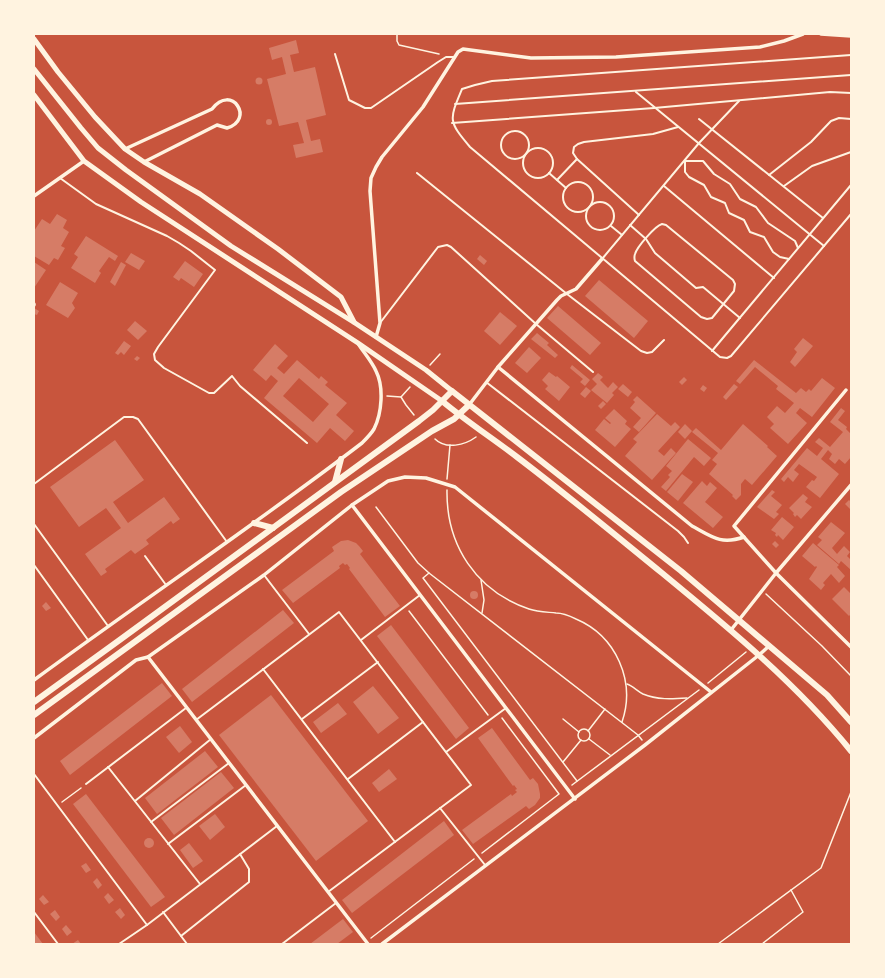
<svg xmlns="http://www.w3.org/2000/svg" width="885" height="978" font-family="'Titillium Web',sans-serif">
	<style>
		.building { fill: #d67c66; fill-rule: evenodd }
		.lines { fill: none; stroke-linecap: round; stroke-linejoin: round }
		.path { stroke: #fff3e0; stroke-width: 1.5 }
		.service { stroke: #fff3e0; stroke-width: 2 }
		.minor { stroke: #fff3e0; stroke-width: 3.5 }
		.secondary { stroke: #fff3e0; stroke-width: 5 }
		.primary { stroke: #fff3e0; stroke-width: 6 }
	</style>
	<rect width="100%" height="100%" fill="#c8553d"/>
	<g class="building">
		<path d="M296 40 299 53 290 55 294 72 315 67 326 115 306 120 311 141 320 139 323 152 296 158 293 145 304 143 298 122 279 126 267 79 286 74 282 57 272 60 269 48Z"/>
		<circle cx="259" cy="81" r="3.5"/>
		<circle cx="269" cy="122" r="3"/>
		<path d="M57 214 67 220 63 228 69 232 61 246 65 248 58 260 54 258 49 265 34 256V231L42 219 50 224Z"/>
		<path d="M86 236 118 256 115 261 109 257 99 271 101 273 95 283 71 268 78 257 74 254Z"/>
		<path d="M131 253 145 261 139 270 125 262Z"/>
		<path d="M480 255 487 261 484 265 477 259Z"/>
		<path d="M185 261 203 274 194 287 181 278 179 281 173 277Z"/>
		<path d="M34 262 46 270 34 288Z"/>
		<path d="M121 262 126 265 115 286 110 282Z"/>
		<path d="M599 280 648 321 634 338 585 296Z"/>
		<path d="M60 282 78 293 72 303 75 308 68 318 46 305Z"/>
		<path d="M558 306 601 343 590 355 547 318Z"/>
		<path d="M34 308 39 311 37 315 34 314Z"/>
		<path d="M500 312 517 326 500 345 484 331Z"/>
		<path d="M135 321 147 331 138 340 127 330Z"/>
		<path d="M537 333 549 343 547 345 558 355 555 358 531 339Z"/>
		<path d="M803 338 813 346 795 367 790 362 797 352 794 349Z"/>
		<path d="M124 341 131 346 124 355 121 352 118 355 115 353Z"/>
		<path d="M275 344 288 356 277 368 284 374 297 360 319 379 321 376 328 382 325 385 347 403 336 415 354 431 345 441 330 428 317 443 264 398 278 381 271 375 266 381 253 370ZM299 378 329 404 313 422 283 396Z"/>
		<path d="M529 347 541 358 527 373 515 363Z"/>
		<path d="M137 356 140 358 137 361 134 359Z"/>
		<path d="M754 360 796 393 801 388 806 392 809 389 811 391 822 378 835 388 812 417 800 408 796 413 807 423 788 444 770 428 774 424 767 417 777 406 785 413 794 403 776 389 778 386 755 367 740 384 736 381Z"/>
		<path d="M572 365 590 380 585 386 580 382 583 379 571 369 570 368Z"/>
		<path d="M549 372 556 377 557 376 570 387 559 401 545 389 548 386 542 380Z"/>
		<path d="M598 373 603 377 600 380 608 388 613 382 618 387 612 393 614 395 607 403 591 390 597 384 592 379Z"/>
		<path d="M684 377 687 380 682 385 679 382Z"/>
		<path d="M623 384 632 392 628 397 618 389Z"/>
		<path d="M734 384 738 387 726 400 723 397Z"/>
		<path d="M703 385 707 388 704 392 700 389Z"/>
		<path d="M586 387 591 391 585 398 580 394Z"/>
		<path d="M637 396 656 413 639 432 633 427 641 418 630 408 635 402 633 400Z"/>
		<path d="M603 401 606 404 601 409 598 406Z"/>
		<path d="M841 408 845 411 838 420 847 427 846 429 851 434V457L845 464 839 459 835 464 829 459 832 454 828 450 821 459 839 474 820 498 806 487 812 480 814 481 817 477 799 464 794 470 799 474 793 482 788 477 784 482 781 479 807 448 817 456 823 448 815 442 819 438 830 447 843 432 830 422Z"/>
		<path d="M614 409 627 421 625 424 631 429 615 447 595 430 604 419 610 424 611 423 605 418Z"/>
		<path d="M657 414 671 426 675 422 680 427 658 451 664 456 671 448 676 453 652 480 625 456 637 442 633 439Z"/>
		<path d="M685 424 692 431 685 439 678 432Z"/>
		<path d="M743 424 768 446 767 447 777 456 752 485 745 479 741 484V495L736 500 732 496 733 495 709 474 717 464 712 460 718 453 692 432 696 428 721 450Z"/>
		<path d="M688 439 711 458 704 466 694 457 666 491 661 487 670 477 668 475 672 471 666 466Z"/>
		<path d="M115 440 144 480 113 502 128 523 164 497 180 519 173 524 171 521 146 540 149 544 135 554 131 550 105 569 107 572 101 576 85 554 121 528 106 508 79 527 50 487Z"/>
		<path d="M682 474 693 482 678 501 667 492Z"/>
		<path d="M702 481 707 486 710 482 717 488 705 502 723 517 713 528 683 503Z"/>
		<path d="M772 490 775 492 771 496 782 505 776 512 779 514 774 519 757 507Z"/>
		<path d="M803 494 808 498 805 502 812 507 801 519 797 515 795 517 793 514 794 513 789 508Z"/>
		<path d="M849 500 851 502V510L845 504Z"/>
		<path d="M782 517 794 527 783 540 778 535 777 537 775 535 776 533 771 530Z"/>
		<path d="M831 522 845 533 832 548 837 554 844 546 850 552 847 556 851 560V570L841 561 839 564 817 545 822 540 818 537Z"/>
		<path d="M348 540 356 543 359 546 363 551 360 554 400 606 385 617 349 569 350 568 347 564 345 565 343 563 339 566 340 568 293 603 282 590 334 551 332 547 341 541Z"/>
		<path d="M775 541 779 545 776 548 772 544Z"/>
		<path d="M813 543 839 565 837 567 845 576 839 583 831 574 823 583 825 585 821 590 809 579 817 567 816 566 815 567 802 556Z"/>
		<path d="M844 587 851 594V614L849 616 832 599Z"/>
		<circle cx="474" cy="595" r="4"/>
		<path d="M46 602 51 608 46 611 42 606Z"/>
		<path d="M283 610 294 623 192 702 182 689Z"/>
		<path d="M391 625 469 728 456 739 377 636Z"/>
		<path d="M162 683 172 696 70 775 60 761Z"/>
		<path d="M373 686 399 718 378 734 353 702Z"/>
		<path d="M271 695 368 821 316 861 219 735Z"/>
		<path d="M338 703 347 714 321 733 313 722Z"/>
		<path d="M180 726 192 742 179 753 166 737Z"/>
		<path d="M492 728 530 780 533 778 538 784 540 794V798L535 805 529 809 526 806 473 844 462 830 511 794 512 796 517 792 515 790 517 789 514 785 513 786 478 738Z"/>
		<path d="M205 751 218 767 157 814 145 798Z"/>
		<path d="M389 769 397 779 379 792 372 783Z"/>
		<path d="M221 772 234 788 174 835 161 818Z"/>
		<path d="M86 794 165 897 151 907 73 804Z"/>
		<path d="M215 814 225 827 210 840 199 826Z"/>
		<path d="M444 821 454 835 352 913 342 900Z"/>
		<circle cx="149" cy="843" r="5"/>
		<path d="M189 843 203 861 193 868 180 850Z"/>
		<path d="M86 863 91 870 86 873 81 866Z"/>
		<path d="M97 878 102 885 98 889 93 882Z"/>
		<path d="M108 893 114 900 109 904 104 897Z"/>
		<path d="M43 895 49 902 44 905 39 899Z"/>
		<path d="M120 908 125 915 121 919 115 912Z"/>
		<path d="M55 910 60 917 56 921 50 914Z"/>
		<path d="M343 919 353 932 337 944H310Z"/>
		<path d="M66 925 72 932 67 936 62 929Z"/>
		<path d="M34 932 43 944H34Z"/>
		<path d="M78 940 81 944H72Z"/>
	</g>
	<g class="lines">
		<g class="path">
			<path d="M397 34V41L399 45 439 54"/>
			<path d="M430 365 440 354"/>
			<path d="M387 396 401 397 410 387"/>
			<path d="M401 397 406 405 414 415"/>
			<path d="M435 439C446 450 465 445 476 437"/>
			<path d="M447 479 450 445"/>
			<path d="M447 490C446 545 476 591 529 609 538 612 547 612 556 613 563 613 570 616 576 619 616 636 636 681 622 722"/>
			<path d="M376 507 418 563 429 573 638 735 642 740"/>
			<path d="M429 573 423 578 577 781"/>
			<path d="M481 580 484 600 482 613"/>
			<path d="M766 594 822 646 851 676"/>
			<path d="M409 611 488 715"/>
			<path d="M708 683 746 652"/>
			<path d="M627 684C633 686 637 691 643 694 657 700 672 699 687 698"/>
			<path d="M563 719 579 732"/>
			<circle cx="584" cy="735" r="6"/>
			<path d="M588 731 605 709"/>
			<path d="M589 739 610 755"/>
			<path d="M563 762 581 740"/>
			<path d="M572 785 699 690"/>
			<path d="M62 802 81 788"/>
			<path d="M482 853 559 794 502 718"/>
			<path d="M371 938 474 859"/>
			<path d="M718 944 821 868 851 792"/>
			<path d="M762 944 803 912 791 890"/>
		</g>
		<g class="service">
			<path d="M335 54 349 100 365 108H371L438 62 446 57H454"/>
			<path d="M851 55 492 81 475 85 462 89C449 120 448 121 470 147L720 357 727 358 731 356 851 214"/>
			<path d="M636 92 824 246"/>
			<path d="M455 104 851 75"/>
			<path d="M699 119 823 218"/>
			<path d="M452 123 654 108 830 92 851 93"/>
			<circle cx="515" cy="145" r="14"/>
			<circle cx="538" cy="163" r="15"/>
			<path d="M417 173 567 294 641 351 647 353 652 352 664 340"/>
			<path d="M549 173 566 188"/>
			<path d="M769 175 811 142 831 121 839 118 851 119"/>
			<path d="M60 178 96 204 167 236 179 243 191 251 215 270 158 347 154 354 155 360 164 368 209 393H214L232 376 240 386 307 443"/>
			<path d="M557 180 577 159"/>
			<circle cx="578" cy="197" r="15"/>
			<path d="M664 186 774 278"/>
			<path d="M784 186 812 166 851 152"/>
			<circle cx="600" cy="216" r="14"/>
			<path d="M639 215 577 159 573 153 574 147 578 144 584 142 653 134 678 127"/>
			<path d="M662 224 666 225 733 280 735 284 734 291 712 318 707 319 701 317 635 261C634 258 634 257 635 254 637 247 655 226 662 224Z"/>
			<path d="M630 225 646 239 655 253 696 288 703 287 740 318"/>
			<path d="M611 226 622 235"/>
			<path d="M602 259 699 143 739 101"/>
			<path d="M789 259 780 257 773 252 764 237 750 232 744 220 729 213 725 203 711 197 704 185 689 177 685 172V161H703L714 174 730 184 740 199 756 207 768 223 795 241 798 248"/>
			<path d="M380 323 438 247 447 245 451 247 536 324 593 372"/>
			<path d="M712 351 851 185"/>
			<path d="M486 382 678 531 684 537 688 543"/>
			<path d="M34 484 124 417H133L138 419 227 542"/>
			<path d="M34 524 108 626"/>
			<path d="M145 556 166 585"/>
			<path d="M34 565 88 640"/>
			<path d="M264 575 309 634"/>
			<path d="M361 640 420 595"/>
			<path d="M263 669 395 842"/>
			<path d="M302 719 378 662"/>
			<path d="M196 720 339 612 471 785 328 892"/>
			<path d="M446 752 506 708"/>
			<path d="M108 767 200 884"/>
			<path d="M34 774 147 925"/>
			<path d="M348 779 423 722"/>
			<path d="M86 784 186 708"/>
			<path d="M135 801 211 739"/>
			<path d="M440 808 485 865"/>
			<path d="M151 822 229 763"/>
			<path d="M168 844 246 785"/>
			<path d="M34 912 58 944"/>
			<path d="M163 912 187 944"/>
			<path d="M181 936 249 882V869L240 854"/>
			<path d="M119 944 147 925 277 826"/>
			<path d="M282 944 336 903"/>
		</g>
		<g class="minor">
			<path d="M821 34 851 36"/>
			<path d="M125 149 212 109C232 83 255 120 227 128L217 125 144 162"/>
			<path d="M34 196 84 161"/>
			<path d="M34 304V305"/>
			<path d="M376 337 380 323 370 191 371 178 376 167 382 157 423 107 458 52 463 49 531 58 616 57 760 47 784 41 803 34"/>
			<path d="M498 367 692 526C712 537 721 545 744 537"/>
			<path d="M846 390 734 526 776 573 851 647"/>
			<path d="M469 405 498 367 557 300 561 296 576 289 602 259"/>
			<path d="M352 505 575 799"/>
			<path d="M731 630 776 573 851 485"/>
			<path d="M148 657 368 944"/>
			<path d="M34 680C143 600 255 525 362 443 366 439 371 434 374 429 382 413 384 387 376 371 372 362 365 354 359 345"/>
			<path d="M34 738 136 660 148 657 264 575 352 505 388 481 405 477 426 478 455 487 711 692"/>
			<path d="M382 944 645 745 759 655 769 646"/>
		</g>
		<g class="secondary">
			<path d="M34 39 58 72 95 117 125 149 144 162 200 194 278 249 341 297 354 322"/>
			<path d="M34 69 81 128 98 148 126 170 231 246 355 323 426 370 452 391"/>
			<path d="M34 95 84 161 141 202 358 343 442 401"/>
		</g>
		<g class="primary">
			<path d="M442 401C466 421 492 438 517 457 566 494 614 534 662 573 729 628 796 683 851 751"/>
			<path d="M335 482 341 459"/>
			<path d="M254 523 273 528"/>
			<path d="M34 702 121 639 419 421 433 410 452 391 681 571 827 695 851 722"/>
			<path d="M34 715 341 492 432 431 454 419 469 405"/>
		</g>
	</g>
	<rect width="885" height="978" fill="none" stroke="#fff3e0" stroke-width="70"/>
</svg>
